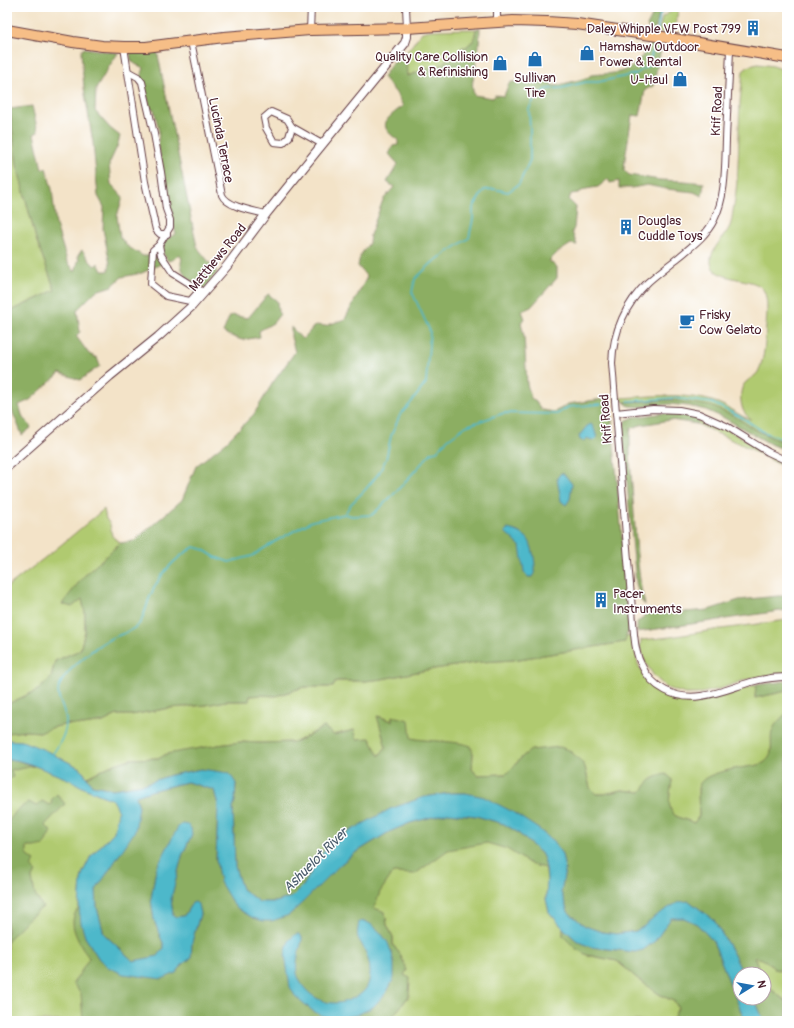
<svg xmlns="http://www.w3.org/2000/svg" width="794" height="1028" font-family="Pangolin,sans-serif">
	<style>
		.green { fill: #b0ca70; stroke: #7d744e }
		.forest { fill: #8cae62; stroke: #6b6646 }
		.water { fill: #4db8ca; stroke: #4c6c7a }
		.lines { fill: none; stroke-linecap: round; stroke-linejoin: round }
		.stream { stroke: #4db8ca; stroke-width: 1.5 }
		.minor-casing { stroke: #633c43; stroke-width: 8 }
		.tertiary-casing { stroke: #633c43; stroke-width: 10 }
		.primary-casing { stroke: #633c43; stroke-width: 12 }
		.minor { stroke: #fff; stroke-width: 6 }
		.tertiary { stroke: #fff; stroke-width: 8 }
		.primary { stroke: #f6be87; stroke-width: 10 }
		.labels { text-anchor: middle; stroke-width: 3; stroke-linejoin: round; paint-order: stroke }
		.poi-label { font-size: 13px; fill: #4a1f2b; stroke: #fff; text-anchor: start }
		.street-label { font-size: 13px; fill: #4a1f2b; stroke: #fff }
		.water-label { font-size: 14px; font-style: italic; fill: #4b5c6b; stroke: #fff }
	</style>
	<rect width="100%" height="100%" fill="#fff"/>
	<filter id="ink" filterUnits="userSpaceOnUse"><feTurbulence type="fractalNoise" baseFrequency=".025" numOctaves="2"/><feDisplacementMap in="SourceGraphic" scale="8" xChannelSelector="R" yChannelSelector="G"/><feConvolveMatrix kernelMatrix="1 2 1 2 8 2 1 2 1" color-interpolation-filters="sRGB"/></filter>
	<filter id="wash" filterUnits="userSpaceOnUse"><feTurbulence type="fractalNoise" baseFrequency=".012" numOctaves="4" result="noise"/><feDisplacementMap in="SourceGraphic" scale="16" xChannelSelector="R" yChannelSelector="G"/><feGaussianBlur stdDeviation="0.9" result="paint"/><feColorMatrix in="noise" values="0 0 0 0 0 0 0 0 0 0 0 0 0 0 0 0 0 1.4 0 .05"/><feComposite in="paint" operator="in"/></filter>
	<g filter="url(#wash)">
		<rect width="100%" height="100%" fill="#f3e3c8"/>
		<g class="green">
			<path d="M675 7H679L674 30 671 34 659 32 662 17 672 11Z"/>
			<path d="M476 29 474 40 457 56 452 54 447 61 440 65 437 74 432 75 429 68 407 76 406 53 422 32 431 30Z"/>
			<path d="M758 64 773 66 787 71V443L775 439 754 429 736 417 672 400 624 402 620 398C653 396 687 392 718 403 729 407 739 416 751 420 748 417 745 414 743 410 740 402 739 388 746 382 750 378 755 377 758 372 765 358 765 341 766 325 767 315 769 294 761 287 750 277 713 281 711 263 709 250 725 237 730 226 732 221 732 216 733 211 740 175 738 138 740 102 741 92 742 82 743 71L749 66Z"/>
			<path d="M7 89 17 165 36 239 55 290 7 313Z"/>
			<path d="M699 417 725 428 787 463V469L751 449 697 424Z"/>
			<path d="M104 509 106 519 110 524 112 536 120 543 83 577 82 599 85 613V631L80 650 55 661 51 678 38 690 10 703H7V622L8 620 7 618V587L56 549Z"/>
			<path d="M787 620V673L751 678 719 689 698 694H685L667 688 654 676 645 662 640 647 641 640 670 637 714 630Z"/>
			<path d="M626 636H632L638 664 644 676 656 688 666 695 687 700 706 699 756 685 755 698 787 691V713L784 716 772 733 771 755 766 762 759 765 730 770 698 787 699 816 694 823C688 820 681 819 676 816 664 809 671 791 672 780H651L641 792 622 790 604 794H596L590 788 585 767 523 756 514 766 506 774 477 775 472 769 473 753 411 738 392 716V721L378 716 386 747 379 756 357 739 354 730 334 735 324 727 296 742 258 743 241 742 218 745 160 758 131 759 112 765 87 777 80 768 66 761 22 741 7 740V733L25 731 42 732 51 728 67 724 83 725 103 722 117 715H131L170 708 206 705 226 701H248L250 696 261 695 276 696 304 687H333L336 681H365L382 679 427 670 481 662 513 660 624 642Z"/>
			<path d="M7 760 30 764 71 780 84 788 113 800 118 807V812L114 832 91 856 83 872 81 880 79 908 448 813 544 859 547 880 546 899 549 912 563 928V936L587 955 617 961 638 979 659 994 675 1002 678 1008 672 1021H389L409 996 400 954 393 945V937L387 925 385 912 303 1021H7Z"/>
			<path d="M760 957 768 962 774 969 787 971V1002C778 994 764 987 764 974H762L754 958Z"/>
		</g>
		<g class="forest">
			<path d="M650 7H669L659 15 655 30 649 29 647 26 653 14 651 11Z"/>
			<path d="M480 28C480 42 477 56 475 70 473 80 471 84 474 95L493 98 495 95 504 96 509 83 518 81 520 77C530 75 540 77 550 79L551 84 555 86 587 78 591 75C606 73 624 75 635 64 641 59 649 46 654 39L663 40 653 86 645 90 640 116 632 115 625 159 624 170 629 175 660 180 684 181 704 183 702 196 694 192 666 189 647 185 632 188H619V181L610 183 608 179 598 187 586 189 578 193 571 194 569 200 576 207 574 228 572 232 577 245 571 244 557 253 549 261 557 267V278L531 307 522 311 525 319 521 322 524 336 527 384 531 398 535 401 542 410 554 412 562 408 568 404 610 398 630 632 627 633 625 642 513 660 481 662 427 670 382 679 365 681H336L333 687H304L276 696 261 695 250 696 249 701H226L206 705 170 708 131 715H117L103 722 83 725 67 724 51 728 42 732 25 731 7 733V703H10L38 690 51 678 55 661 80 650 85 631V613L82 599 72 607 62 604 83 577 120 543 134 541 182 500 196 466 225 443 254 414 272 384 295 352 291 337V327L302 339 304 338 315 325 325 326 345 319 367 277 358 266 360 256 369 243 370 235 383 200 394 187 387 182 398 164 389 154 393 146 398 145V140C376 125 386 119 403 106L396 93 383 77 391 65 406 53 407 76 430 68 432 75 437 74V70C441 64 447 60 452 54L457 55 462 47H467L468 45 474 40 476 29Z"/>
			<path d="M84 48 118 53 110 65 96 89 95 111 110 128 120 136 117 147 109 164 111 184 123 197 117 216 120 237 127 246 143 256H147L157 251 163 263 142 273 122 277 112 286 96 291 77 310 80 332 76 336 89 354 97 358 100 366 80 380 60 373 30 400 19 405 23 418 29 424 31 428 22 435C17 421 10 409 7 395V313L55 290 36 239 17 165 10 109 32 106 38 132 34 134 42 169 46 168 52 189 56 225 67 261 75 272 79 258 77 257 82 250C86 254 89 262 95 266L98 263 102 271H108L110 264 103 229 104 207 98 196 93 143 84 88 81 52Z"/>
			<path d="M157 50 167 100 197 247 217 272 204 289C200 287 195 285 192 282 186 277 178 267 182 259L179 254 174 259 168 261C161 250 161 250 166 239L176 234C173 225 172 219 172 210L168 208 158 142 159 131 154 109H151L141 77 144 68 135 64 131 60 130 52 137 51Z"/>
			<path d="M268 294 277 301 278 312 280 314 273 323 259 331 260 337 242 340 228 335 223 332C226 326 227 320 231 315L248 318Z"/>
			<path d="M672 400 711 406 736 417 754 429 775 439 787 443V447H785L784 449 772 445 724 418 706 410 688 406 670 404 640 407 629 406 624 402Z"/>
			<path d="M665 413 699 417 697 424 671 420 641 425 631 428 630 436V458L637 555 641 588 645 605 640 599 636 583 623 438V426L627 420 635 417Z"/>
			<path d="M778 596H787V610L637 632V622L642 619 645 614 673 613 708 610 739 600Z"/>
			<path d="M787 681V691L755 698 756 685Z"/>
			<path d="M787 713V971L774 969C768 962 763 957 754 958L762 974H743L734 955 714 920 689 901 636 931 616 934 602 932 585 926 568 912 561 892 565 870 562 854 553 841 537 828 466 793H450L424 797 350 831 324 851 303 886 292 897 276 902H259L242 889 238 877 235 866 233 808 235 801 236 784 201 769 172 775 144 784 113 789 92 785 87 777 112 765 131 759 160 758 166 754 218 745 241 742 259 743 296 742 324 727 334 735 354 730 357 739 370 738 379 756 386 747 377 716 392 721V716L409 720 411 738C429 742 455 740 471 746L473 753 472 769 477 775 506 774 514 766 523 756 531 750 560 747 569 750 581 761 585 767 590 788 596 794H604L622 790 641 792C650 780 651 777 666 774L670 777 672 780C671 791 665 809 676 816 681 819 688 820 694 823L699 816C699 808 697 793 699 786 702 773 735 769 746 767 752 766 761 766 766 761 776 753 768 740 773 729 775 724 782 717 787 713Z"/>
			<path d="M7 760H16L34 766 15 770 12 769 11 771 13 777 7 780Z"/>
			<path d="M187 782 214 790 218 805 216 860 233 904 240 910 253 918 289 915 303 902 341 864 355 853 389 832 410 823 448 813 476 816 504 824 517 832 541 853 544 859 546 868 532 865 507 849 487 843 448 850 415 874 393 873 380 892 374 908 385 912 387 925 393 937V945L400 954 407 970 404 975 410 978 409 996 389 1021H83L81 994 73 983 79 975 89 958C81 945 64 923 79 908L85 937 99 959 176 973 183 964 191 958 192 942 200 914 192 903 184 916 176 917 173 915 171 899 182 856 192 834 156 869 151 899 154 920 160 936 164 945V948L158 957 133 961 104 934 97 908 96 890 113 862 139 807 136 796 154 790Z"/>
			<path d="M57 794 65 804 45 825 51 831 44 845 35 847H27V855L35 861 31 867 36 872 32 878 35 895 43 907 29 918 9 939 7 942V823L17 810 29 802 36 806 42 801 49 805 52 803 51 800Z"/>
			<path d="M671 918H684L697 924 713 941 745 1021H672L678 1008 675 1002 659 994 638 979 617 961 587 955 576 949 563 936V928L576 940 590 947 635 952 655 941Z"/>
			<path d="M764 978 768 987 787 1002V1021H764L754 998H764Z"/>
		</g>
		<g class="water">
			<path d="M591 424 594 428 597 438 594 441 587 438 584 441 580 440 579 436 587 426Z"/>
			<path d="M561 473 564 474 572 484 570 499 566 505 561 501 557 478Z"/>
			<path d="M507 529C514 530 523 533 528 539 532 544 536 564 535 571 535 572 533 575 532 577H528L524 572 520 546 505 532Z"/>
			<path d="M7 740 22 741 45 750 80 768 92 785 113 789 144 784 171 775 201 769 229 773 236 783 235 801 233 808 235 866 238 877 242 889 259 902H276L292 897 303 886 324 851 350 831 390 809 424 797 450 793H466L484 797 511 811 537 828 553 841 562 854 565 870 561 892 568 912 585 926 602 932 616 934 636 931 644 926 655 916 670 907 679 902 689 901 714 920 734 955 743 974H740V998H754L764 1021H745L713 941 697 924 684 918H671L655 941 643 950 635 952 590 947 576 940 563 928 549 912 546 899 547 880 546 868 544 859 541 853 517 832 504 824 476 816 448 813 410 823 389 832 355 853 341 864 303 902 289 915 272 921H263L253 918 240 910 233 904 220 882 216 860 218 805 214 790 187 782 154 790 136 796 139 807 135 831 96 890 97 908 104 934 133 961 158 956 164 948V945L160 936 154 920 151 899 156 869 178 827 182 824 188 825 191 828 192 834 182 856 171 899 173 915 176 917 184 916 192 903 195 902 198 904 200 914 192 942 191 958 183 964 176 973 162 979 123 974 108 967 99 959 85 937 81 923 79 908 81 880 83 872 91 856 114 832 118 812 117 807 113 800 84 788 70 780 30 764 16 760H7Z"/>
			<path d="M365 921 372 925 381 933 388 943 392 954 394 964V978L387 992 373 1007 357 1015 335 1019 326 1017 314 1012 295 996 290 987 285 955 289 940 296 934H299L302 937V940C300 950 295 962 297 973 301 990 318 1003 335 1003 342 1003 347 1001 353 998 361 995 367 990 369 981 372 970 368 955 362 945 362 944 360 942 359 940 356 935 358 928 359 922Z"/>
		</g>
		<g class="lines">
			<g class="stream">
				<path d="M657 33 660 14 671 7"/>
				<path d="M628 401 674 398 712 403 741 417 764 432 787 441"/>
				<path d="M345 514 352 516 372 515 394 494 432 452 437 451 448 439 466 426 504 413 557 414 568 407 601 404"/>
				<path d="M52 755C59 745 66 734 66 722 67 711 55 698 59 687 65 670 97 645 112 638 121 634 132 632 139 624 143 620 147 605 149 599 158 576 173 559 194 547L202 549 215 557 229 562 252 556 274 542 312 521 345 514 350 505 365 490 379 473 386 459 391 436 400 415 410 404 426 383 430 331 412 292 415 279 433 262 469 238 473 219V208L484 190 494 189 508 192 519 184 530 160V129L529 109 536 96 548 89 562 88 586 82H598L636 74 649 65 655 40"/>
			</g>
		</g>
	</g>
	<g filter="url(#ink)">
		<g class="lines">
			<g class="minor-casing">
				<g id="minor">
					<path d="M406 7 407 28"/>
					<path d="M497 22V7"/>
					<path d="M310 30 311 7"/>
					<path d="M191 41 222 195C227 207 254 211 266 214"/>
					<path d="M124 47 145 182 156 230 160 234H167"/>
					<path d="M730 49C729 79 727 110 726 140 725 166 726 196 714 220 706 236 692 246 679 257 669 265 658 273 648 282 626 303 613 332 612 363L634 634C635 644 636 655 641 664 651 688 676 700 701 696 718 694 734 687 751 682 762 679 775 677 787 677"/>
					<path d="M127 71 138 77 142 82 154 134 161 172 166 209 170 220V227L159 245"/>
					<path d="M271 112 287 119 292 127 289 137 283 143 274 142 266 128 264 118Z"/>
					<path d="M292 127 322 144"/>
					<path d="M159 245 161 255 173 273 200 290 190 301 166 296 151 284 153 250Z"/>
					<path d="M616 413 653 409 679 410 699 414 726 426 768 452 787 461"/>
				</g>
			</g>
			<g class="tertiary-casing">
				<path id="tertiary" d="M7 467 110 376 158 337 192 306 227 266 266 214 316 152 405 43 407 37V28"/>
			</g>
			<g class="primary-casing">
				<path id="primary" d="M7 30 73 42 102 46 124 47H146L224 37 310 30 407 28 513 21 547 22 577 24 651 35 787 58"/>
			</g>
			<use href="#minor" class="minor"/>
			<use href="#tertiary" class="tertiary"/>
			<use href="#primary" class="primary"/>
		</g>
	</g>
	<defs>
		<g id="building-bare" transform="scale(1.2)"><path d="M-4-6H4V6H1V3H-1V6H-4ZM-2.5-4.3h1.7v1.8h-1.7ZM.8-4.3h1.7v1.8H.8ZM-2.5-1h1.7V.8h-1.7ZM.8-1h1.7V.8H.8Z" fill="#1f6fb2" stroke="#fff" stroke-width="2.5" paint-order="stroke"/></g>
		<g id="shop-bare" transform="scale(1.2)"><path d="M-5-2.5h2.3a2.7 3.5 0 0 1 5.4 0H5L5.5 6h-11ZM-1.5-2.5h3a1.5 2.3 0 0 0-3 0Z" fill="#1f6fb2" stroke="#fff" stroke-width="2.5" paint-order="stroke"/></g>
		<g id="cafe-bare" transform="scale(1.2)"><path d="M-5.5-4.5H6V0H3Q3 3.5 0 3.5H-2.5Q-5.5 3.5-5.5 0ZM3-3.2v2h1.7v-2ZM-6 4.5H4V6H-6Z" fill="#1f6fb2" stroke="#fff" stroke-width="2.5" paint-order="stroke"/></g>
	</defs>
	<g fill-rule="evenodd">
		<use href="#building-bare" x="753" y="28"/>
		<use href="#shop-bare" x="587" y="53"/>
		<use href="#shop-bare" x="535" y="59"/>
		<use href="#shop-bare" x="500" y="63"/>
		<use href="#shop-bare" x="680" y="79"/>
		<use href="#building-bare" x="626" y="227"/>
		<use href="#cafe-bare" x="687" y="321"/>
		<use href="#building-bare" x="601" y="600"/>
	</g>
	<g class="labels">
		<g class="poi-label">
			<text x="741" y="33" text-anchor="end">Daley Whipple VFW Post 799</text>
			<text x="599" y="51">Hamshaw Outdoor<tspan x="599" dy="15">Power &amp; Rental</tspan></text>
			<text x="488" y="61" text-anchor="end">Quality Care Collision<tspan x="488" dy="15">&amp; Refinishing</tspan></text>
			<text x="535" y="82" text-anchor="middle">Sullivan<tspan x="535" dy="15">Tire</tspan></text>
			<text x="668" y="84" text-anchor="end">U-Haul</text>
			<text x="638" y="225">Douglas<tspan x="638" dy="15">Cuddle Toys</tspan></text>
			<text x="699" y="319">Frisky<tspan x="699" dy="15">Cow Gelato</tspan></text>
			<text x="613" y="598">Pacer<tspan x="613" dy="15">Instruments</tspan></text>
		</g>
		<g class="street-label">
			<text transform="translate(716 111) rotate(-87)" y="5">Krif Road</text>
			<text transform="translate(222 140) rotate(79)" y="5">Lucinda Terrace</text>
			<text transform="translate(217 257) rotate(-51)" y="5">Matthews Road</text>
			<text transform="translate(605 419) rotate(-94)" y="5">Krif Road</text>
		</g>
		<g class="water-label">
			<text transform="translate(315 860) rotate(-45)" y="5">Ashuelot River</text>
		</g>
	</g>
	<rect width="794" height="1028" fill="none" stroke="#fff" stroke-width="24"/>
	<g transform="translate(752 986) rotate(79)"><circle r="19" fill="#ffffff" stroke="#b7a5aa"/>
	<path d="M0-3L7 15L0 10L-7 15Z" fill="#1f6fb2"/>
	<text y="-6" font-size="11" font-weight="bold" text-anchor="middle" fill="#4a1f2b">N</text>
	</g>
</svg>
